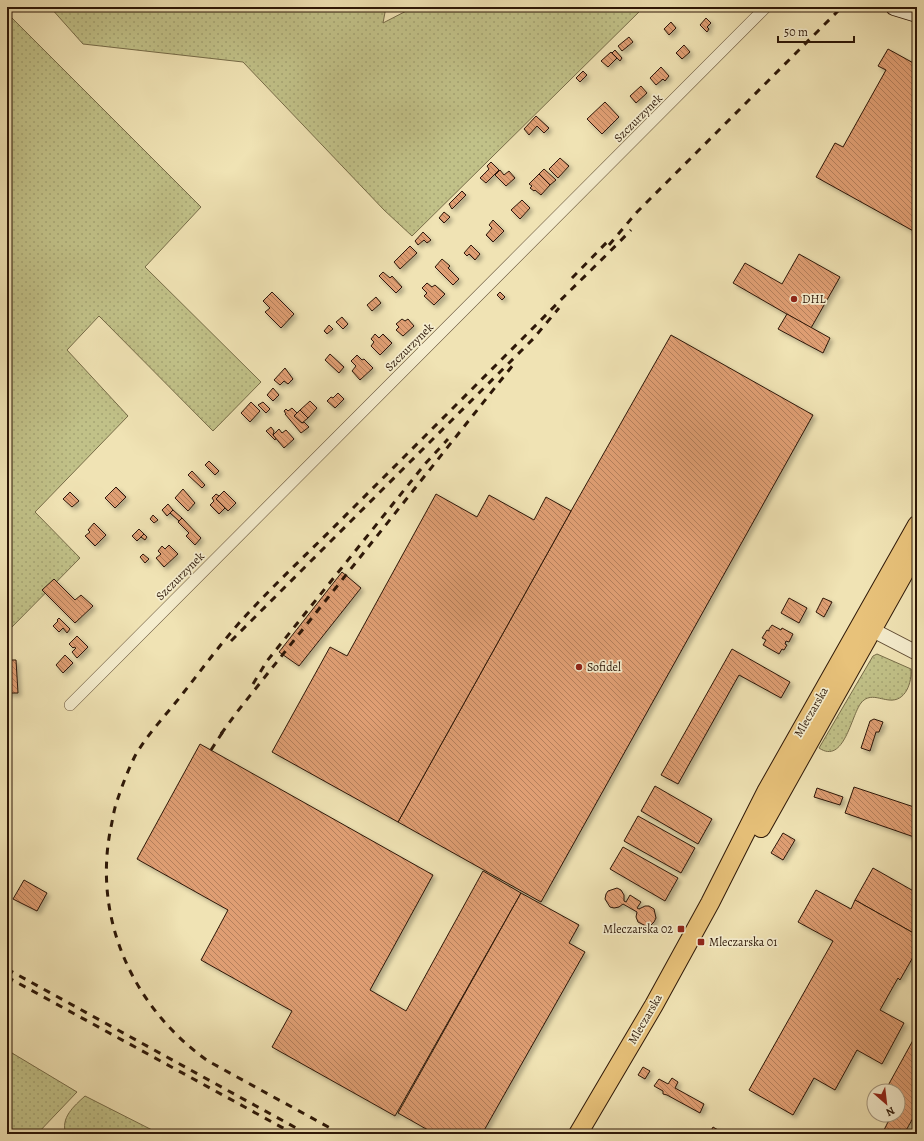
<svg xmlns="http://www.w3.org/2000/svg" width="924" height="1141" font-family="Alegreya,serif">
	<style>
		.grass { fill: url(#grass-dots); stroke: #776c48 }
		.building { fill: url(#building-back-hatch); stroke: #2d1707; filter: url(#shadow) }
		.lines { fill: none; stroke-linecap: round; stroke-linejoin: round }
		.minor-casing { stroke: #5e4a32; stroke-width: 12 }
		.tertiary-casing { stroke: #5e4a32; stroke-width: 16 }
		.secondary-casing { stroke: #2d1707; stroke-width: 18 }
		.primary-casing { stroke: #2d1707; stroke-width: 20 }
		.minor { stroke: #f5edce; stroke-width: 11 }
		.tertiary { stroke: #f5edce; stroke-width: 14 }
		.secondary { stroke: #f5edce; stroke-width: 16 }
		.primary { stroke: #e8c27a; stroke-width: 18 }
		.rail { stroke: #2d1707; stroke-width: 3; stroke-dasharray: 7 7; stroke-linecap: butt }
		.poi-dot { fill: #8f2418; stroke: #f5edce; stroke-width: 1.5 }
		.labels { text-anchor: middle; stroke-width: 3.5; stroke-linejoin: round; paint-order: stroke }
		.street-label { font-size: 12px; fill: #2d1707; stroke: #f5edce }
		.poi-label { font-size: 12px; fill: #2d1707; stroke: #f5edce; text-anchor: start }
	</style>
	<defs>
		<pattern id="grass-dots" width="8" height="8" patternUnits="userSpaceOnUse"><rect width="8" height="8" fill="#c1c188"/><path d="M2 2h.1M6 6h.1" fill="none" stroke="#a6a574" stroke-width="1.8" stroke-linecap="round"/></pattern>
		<pattern id="building-back-hatch" width="6" height="6" patternUnits="userSpaceOnUse"><rect width="6" height="6" fill="#df9e73"/><path d="M-1 5l2 2M0 0l6 6M5-1l2 2" fill="none" stroke="#b5805c"/></pattern>
		<filter id="shadow"><feDropShadow dx="3" dy="3" stdDeviation="2" flood-color="#0004"/></filter>
	</defs>
	<rect width="100%" height="100%" fill="#f0e3b4"/>
	<filter id="stains"><feTurbulence type="fractalNoise" baseFrequency=".005" numOctaves="4"/><feColorMatrix values="0 0 0 0 .2 0 0 0 0 .09 0 0 0 0 .02 0 0 0 .5 -.17"/></filter>
	<radialGradient id="worn" r=".72"><stop offset=".6" stop-color="#630" stop-opacity="0"/><stop offset="1" stop-color="#630" stop-opacity=".3"/></radialGradient>
	<g class="grass">
		<path d="M50 7H386L383 23 414 7H644L412 236 384 210 243 62 83 44Z"/>
		<path d="M7 13 201 207 145 267 261 382 213 431 99 316 67 350 128 416 35 512 80 558 7 632Z"/>
		<path d="M877 654 911 669C912 682 906 702 889 700 879 699 869 693 861 703 851 716 844 765 819 748L873 656Z"/>
		<path d="M7 1050 77 1092 37 1134H7Z"/>
		<path d="M85 1096 160 1134H66C60 1118 74 1106 85 1096Z"/>
	</g>
	<g class="building">
		<path d="M706 18 711 23 707 27 709 29 707 32 700 25Z"/>
		<path d="M671 22 676 28 669 35 664 29Z"/>
		<path d="M629 37 633 42 622 51 618 46Z"/>
		<path d="M684 45 690 52 682 59 676 53Z"/>
		<path d="M888 49 917 65V233L816 177 835 143 843 147 886 70 878 66Z"/>
		<path d="M615 50 622 58 620 61 612 53Z"/>
		<path d="M611 52 617 58 608 67 601 61Z"/>
		<path d="M661 67 669 76 665 81 663 79 656 85 650 78Z"/>
		<path d="M583 71 587 75 580 82 576 78Z"/>
		<path d="M641 86 647 93 636 103 630 96Z"/>
		<path d="M605 102 619 117 602 134 587 119Z"/>
		<path d="M536 116 549 128 544 133 537 126 529 135 524 129Z"/>
		<path d="M560 158 569 166 558 178 549 169Z"/>
		<path d="M491 162 499 170 486 183 480 178 489 169 487 166Z"/>
		<path d="M544 169 556 180 550 185 539 174Z"/>
		<path d="M500 170 504 175 509 171 515 178 506 186 495 175Z"/>
		<path d="M539 174 550 185 541 195 535 190 534 191 530 188 532 186 529 184Z"/>
		<path d="M462 191 466 195 452 209 449 204Z"/>
		<path d="M522 200 530 208 520 219 511 210Z"/>
		<path d="M444 212 450 217 444 223 439 218Z"/>
		<path d="M493 220 504 231 493 242 486 235 492 228 489 225Z"/>
		<path d="M423 232 431 240 427 243 424 240 418 245 415 241Z"/>
		<path d="M471 245 480 254 475 260 469 254 467 256 464 253Z"/>
		<path d="M410 246 417 253 400 269 394 262Z"/>
		<path d="M799 254 840 277 811 328 733 283 745 263 782 284Z"/>
		<path d="M442 259 450 266 448 268 459 279 453 285 435 267Z"/>
		<path d="M383 272 390 278 392 276 402 287 396 293 379 276Z"/>
		<path d="M427 283 432 287 435 285 445 294 434 305 424 296 427 293 422 288Z"/>
		<path d="M272 292 294 314 281 328 265 312 270 308 263 301Z"/>
		<path d="M500 292 505 297 502 300 497 295Z"/>
		<path d="M376 297 381 303 372 311 367 305Z"/>
		<path d="M787 314 830 338 823 353 778 329Z"/>
		<path d="M342 317 348 324 343 329 336 322Z"/>
		<path d="M402 319 405 321 408 319 414 326 403 336 396 330 399 327 396 324Z"/>
		<path d="M329 325 333 329 327 334 324 331Z"/>
		<path d="M375 334 379 338 383 334 392 343 380 355 371 346 374 342 371 339Z"/>
		<path d="M671 335 813 415 541 902 398 822 571 511Z"/>
		<path d="M330 354 344 367 339 373 325 360Z"/>
		<path d="M357 355 362 360 364 359 373 368 360 380 352 371 356 366 351 361Z"/>
		<path d="M285 368 293 379 288 384 284 381 280 385 274 380Z"/>
		<path d="M273 388 279 395 273 401 267 395Z"/>
		<path d="M338 393 344 399 335 408 327 401 331 397 333 398Z"/>
		<path d="M310 401 317 408 308 418 300 410Z"/>
		<path d="M251 402 260 411 250 422 241 413Z"/>
		<path d="M263 402 270 409 266 413 258 405Z"/>
		<path d="M292 408 297 413 294 416 302 423 304 422 309 427 301 433 285 414H286L284 411 286 409 288 411Z"/>
		<path d="M300 410 308 418 302 423 294 416Z"/>
		<path d="M271 427 274 431 273 435 276 438 275 440 266 431Z"/>
		<path d="M279 429 282 433 286 430 294 439 284 448 273 435Z"/>
		<path d="M209 461 219 471 215 475 205 465Z"/>
		<path d="M192 471 205 485 202 488 188 475Z"/>
		<path d="M116 487 126 497 115 508 105 498Z"/>
		<path d="M183 489 195 503 188 511 175 498Z"/>
		<path d="M224 491 236 503 228 511 216 499Z"/>
		<path d="M70 492 79 501 72 507 63 499Z"/>
		<path d="M216 494 219 496 216 499 225 508 219 514 210 505 214 501 212 498Z"/>
		<path d="M436 494 477 517 489 495 534 520 546 497 571 511 398 822 272 752 330 647 347 656Z"/>
		<path d="M168 504 173 510 167 516 162 510Z"/>
		<path d="M173 510 182 518 179 521 170 513Z"/>
		<path d="M153 515 158 520 154 523 150 519Z"/>
		<path d="M182 518 201 538 195 545 186 536 189 533 178 522Z"/>
		<path d="M94 523 106 535 95 546 85 536 90 532 88 530Z"/>
		<path d="M139 529 144 534 137 541 132 536Z"/>
		<path d="M144 534 147 537 145 540 141 537Z"/>
		<path d="M169 545 178 554 164 567 156 558 161 554 158 551 162 546 165 549Z"/>
		<path d="M143 554 149 559 145 563 140 557Z"/>
		<path d="M342 572 361 588 299 666 279 652Z"/>
		<path d="M54 579 75 600 81 595 93 606 75 623 42 590Z"/>
		<path d="M789 598 807 608 799 623 781 613Z"/>
		<path d="M823 598 832 602 824 617 816 612Z"/>
		<path d="M59 618 70 629 67 633 63 628 59 632 53 626 58 621 57 620Z"/>
		<path d="M772 625 781 630 782 628 793 634 789 642 786 641 785 644 787 645 784 650 782 649 779 654 763 645 766 640 762 638 767 630 769 631V629Z"/>
		<path d="M77 636 88 647 77 658 72 652 76 648 74 647 73 648 69 644Z"/>
		<path d="M732 649 790 682 781 698 739 675 678 784 661 775Z"/>
		<path d="M65 655 73 663 63 673 56 665Z"/>
		<path d="M7 660H16L18 693H7Z"/>
		<path d="M874 719 883 722 879 732H876L870 751 861 748 870 721Z"/>
		<path d="M200 744 433 875 370 990 406 1011 483 871 521 893 395 1116 272 1047 292 1011 201 960 228 910 137 859Z"/>
		<path d="M655 786 712 819 698 844 641 811Z"/>
		<path d="M854 787 917 808V838L845 813Z"/>
		<path d="M817 788 843 797 840 805 814 797Z"/>
		<path d="M638 816 695 848 681 873 624 841Z"/>
		<path d="M783 833 795 840 783 860 771 853Z"/>
		<path d="M623 847 678 878 665 901 610 869Z"/>
		<path d="M873 868 917 893V935L855 900Z"/>
		<path d="M24 880 47 893 37 911 13 899Z"/>
		<path d="M617 888 621 890 624 895V901L626 902 630 895 641 902 637 908 639 909 645 906H649L654 909 656 918 654 922 651 925 646 926 638 922 636 917 637 912 623 904 619 907 614 908 610 907 605 899 606 894 608 891Z"/>
		<path d="M816 890 851 909 855 900 917 935V950L900 980 898 978 880 1010 904 1023 882 1064 857 1050 835 1090 814 1078 793 1115 749 1090 833 941 798 922Z"/>
		<path d="M521 893 579 925 569 943 585 952 482 1134H435L398 1113Z"/>
		<path d="M917 1033V1111L904 1134H882L889 1120 880 1115H898V1091H885Z"/>
		<path d="M643 1067 650 1071 645 1079 638 1075Z"/>
		<path d="M672 1078 678 1082 675 1088 704 1104 700 1113 667 1095 663 1094V1091L654 1086 659 1079 668 1084Z"/>
		<path d="M713 1127 725 1134H709Z"/>
	</g>
	<g class="lines">
		<g class="minor-casing">
			<path id="minor" d="M70 705 766 7"/>
		</g>
		<g class="tertiary-casing">
			<path id="tertiary" d="M863 625 917 653"/>
		</g>
		<g class="secondary-casing">
			<path id="secondary" d="M894 7 917 14"/>
		</g>
		<g class="primary-casing">
			<g id="primary">
				<path d="M761 828 917 550"/>
				<path d="M578 1134 654 1005 710 903 766 792 917 525"/>
			</g>
		</g>
		<use href="#minor" class="minor"/>
		<use href="#tertiary" class="tertiary"/>
		<use href="#secondary" class="secondary"/>
		<use href="#primary" class="primary"/>
		<g class="rail">
			<path d="M609 245 637 212 842 7"/>
			<path d="M572 278 610 239"/>
			<path d="M231 641 533 339 559 308"/>
			<path d="M253 684 267 661 425 464 448 439"/>
			<path d="M221 734 237 712 513 365"/>
			<path d="M211 750 224 730"/>
			<path d="M7 969 307 1134"/>
			<path d="M7 977 294 1134"/>
			<path d="M341 1134 208 1061C133 1008 92 918 111 827 113 818 114 809 117 801 122 786 128 770 135 756 148 733 168 713 184 692 206 664 227 635 252 609 280 579 310 551 339 522 406 455 473 388 540 321 570 290 601 261 631 230"/>
		</g>
	</g>
	<g class="poi-dot">
		<circle cx="794" cy="299" r="4"/>
		<circle cx="579" cy="667" r="4"/>
		<rect x="677" y="925" width="8" height="8" rx="2"/>
		<rect x="697" y="938" width="8" height="8" rx="2"/>
	</g>
	<g class="labels">
		<g class="street-label">
			<text transform="translate(638 118) rotate(-45)" y="4">Szczurzynek</text>
			<text transform="translate(409 347) rotate(-45)" y="4">Szczurzynek</text>
			<text transform="translate(180 576) rotate(-45)" y="4">Szczurzynek</text>
			<text transform="translate(811 712) rotate(-60)" y="4">Mleczarska</text>
			<text transform="translate(645 1019) rotate(-60)" y="4">Mleczarska</text>
		</g>
		<g class="poi-label">
			<text x="802" y="303">DHL</text>
			<text x="587" y="671">Sofidel</text>
			<text x="673" y="933" text-anchor="end">Mleczarska 02</text>
			<text x="709" y="946">Mleczarska 01</text>
		</g>
	</g>
	<rect width="924" height="1141" fill="none" stroke="#f0e3b4" stroke-width="24"/>
	<rect x="8" y="8" width="908" height="1125" fill="none" stroke="#2d1707" stroke-width="2"/>
	<rect x="12" y="12" width="900" height="1117" fill="none" stroke="#2d1707"/>
	<g transform="translate(886 1103) rotate(152)"><circle r="19" fill="#f5edce" stroke="#a5977e"/>
	<path d="M0-3L7 15L0 10L-7 15Z" fill="#8f2418"/>
	<text y="-6" font-size="11" font-weight="bold" text-anchor="middle" fill="#2d1707">N</text>
	</g>
	<path d="M778 36v6h76v-6" fill="none" stroke="#2d1707" stroke-width="2"/>
	<text x="784" y="36" font-size="12" fill="#2d1707" stroke="#f5edce" stroke-width="3" paint-order="stroke">50 m</text>
	<rect width="100%" height="100%" filter="url(#stains)"/>
	<rect width="100%" height="100%" fill="url(#worn)"/>
</svg>
